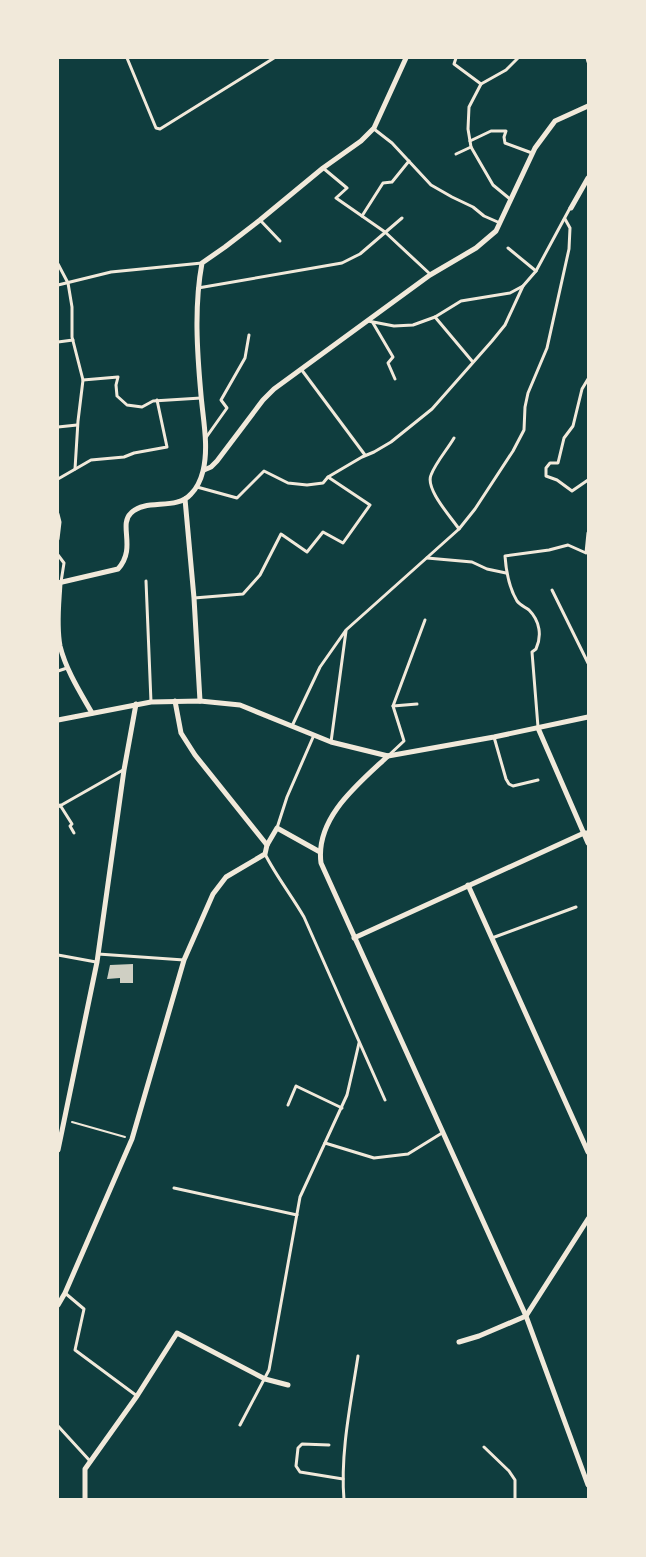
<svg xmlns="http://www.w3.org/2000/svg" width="646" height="1557" font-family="'IBM Plex Sans',sans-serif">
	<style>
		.building { fill: #cfcfc3 }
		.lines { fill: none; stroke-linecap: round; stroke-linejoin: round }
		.path { stroke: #f1e9da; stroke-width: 2 }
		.service { stroke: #f1e9da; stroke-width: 3 }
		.minor { stroke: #f1e9da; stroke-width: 5 }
	</style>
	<rect width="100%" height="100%" fill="#0f3d3e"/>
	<path class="building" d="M133 964V983H120V978L107 979 110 965Z"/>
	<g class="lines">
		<path class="path" d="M72 1122 125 1137"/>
		<g class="service">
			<path d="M127 58 156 128 160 129 274 58"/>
			<path d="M456 58 454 64 481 84"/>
			<path d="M587 58 588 62"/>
			<path d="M374 129 392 143 431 185 452 197 473 207 484 216 500 223"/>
			<path d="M470 141 491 131H506L504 137 505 143 532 153"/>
			<path d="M456 154 471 147"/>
			<path d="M323 168 347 188 336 198 385 232 430 274"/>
			<path d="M510 199 493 185 471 147 468 129 469 107 481 84 506 70 518 58"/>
			<path d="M362 216 383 183 392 182 409 161"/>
			<path d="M260 220 280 241"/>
			<path d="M508 248 536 271"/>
			<path d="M58 264 68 283 72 307V337L83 380 78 421 75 469"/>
			<path d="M58 285 111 272 202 263"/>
			<path d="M198 288 342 263 360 254 402 218"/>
			<path d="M435 317 472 361"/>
			<path d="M368 321 394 326 413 325 435 317 461 301 510 293 523 286 536 271 570 208"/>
			<path d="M373 323 393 357 388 363 395 379"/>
			<path d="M58 342 73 340"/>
			<path d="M301 369 365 455"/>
			<path d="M588 379 582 389 573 426 564 438 558 463H550L546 468V476L557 480 572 491 588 480"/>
			<path d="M83 380 118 377 116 385 117 396 127 405 142 407 153 401 201 398"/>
			<path d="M58 427 77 425"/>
			<path d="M454 438C447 450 436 462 431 475 425 489 451 517 459 529"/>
			<path d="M205 439 227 408 221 400 245 358 249 335"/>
			<path d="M58 479 91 460 124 457 134 453 167 447 157 400"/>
			<path d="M197 487 237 498 264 471 288 483 307 485 323 483 328 477 362 457 374 452 391 442 432 409 492 341 505 325 523 286"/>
			<path d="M58 514 60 522 58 539"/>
			<path d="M58 555 64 563 61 582"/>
			<path d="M427 558 472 562 487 569 506 573"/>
			<path d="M146 581 151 702"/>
			<path d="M552 590 588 663"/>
			<path d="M194 598 243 594 260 575 281 534 307 552 323 532 343 543 370 505 328 477"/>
			<path d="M58 671 67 668"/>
			<path d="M393 706 417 704"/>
			<path d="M292 726 320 667 346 630 459 529 475 509 513 451 524 430 525 407 528 393 547 348 569 249 570 228 565 219"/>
			<path d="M538 727 532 652 536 649C542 636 540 621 529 610 525 607 520 605 517 601 509 588 506 570 505 556L549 550 568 545 586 553 588 533"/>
			<path d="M494 737 506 779 509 784 513 786 538 780"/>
			<path d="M331 742 346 631"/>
			<path d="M388 756 404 741 393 706 425 620"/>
			<path d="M60 805 72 824 70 826 74 833"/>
			<path d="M58 807 123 770"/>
			<path d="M277 828 287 797 314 735"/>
			<path d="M265 854C276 876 292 896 304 917L385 1100"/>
			<path d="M492 938 576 907"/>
			<path d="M98 954 184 960"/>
			<path d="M58 955 96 962"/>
			<path d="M288 1105 296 1086 342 1108"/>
			<path d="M325 1143 374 1158 408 1154 442 1133"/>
			<path d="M174 1188 297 1215"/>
			<path d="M65 1293 84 1309 75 1350 137 1396"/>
			<path d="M240 1425 269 1370 300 1197 347 1095 359 1043"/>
			<path d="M58 1426 90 1461"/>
			<path d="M329 1445 302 1444 298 1448 296 1466 300 1472 343 1479"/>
			<path d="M484 1447 509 1471 515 1480V1500"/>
			<path d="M344 1500C340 1453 351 1402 358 1356"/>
		</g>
		<g class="minor">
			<path d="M571 208 588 178"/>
			<path d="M204 470 211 467 217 461 263 400 274 389 430 275 476 248 496 231 535 148 555 121 588 106"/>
			<path d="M185 499 194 598 200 701"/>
			<path d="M58 583 118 569C137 548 118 525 131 513 146 498 176 511 191 494 197 488 201 479 203 471 209 447 203 419 201 395 197 351 194 306 202 263L225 247 260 220 323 168 361 141 374 128 406 58"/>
			<path d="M60 583C59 603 56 625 60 646 66 670 80 692 92 713"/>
			<path d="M175 701 181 733 195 755 267 845"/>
			<path d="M58 720 151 702 200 701 240 705 331 742 388 756 494 737 588 717"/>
			<path d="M538 728 588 843"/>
			<path d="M388 756C358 784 315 818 321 863L526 1316 588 1485"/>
			<path d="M468 885 588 1152"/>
			<path d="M354 938 584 833H588"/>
			<path d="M58 1150 97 962 124 770 136 704"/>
			<path d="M58 1305 65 1293 132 1139 184 960 213 894 226 877 265 854 267 845 277 828 320 852"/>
			<path d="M459 1342 479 1336 526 1316 588 1219"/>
			<path d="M85 1500V1469L137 1396 177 1333 265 1379 288 1385"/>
		</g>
	</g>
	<rect width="646" height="1557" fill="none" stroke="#f1e9da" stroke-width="118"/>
</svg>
